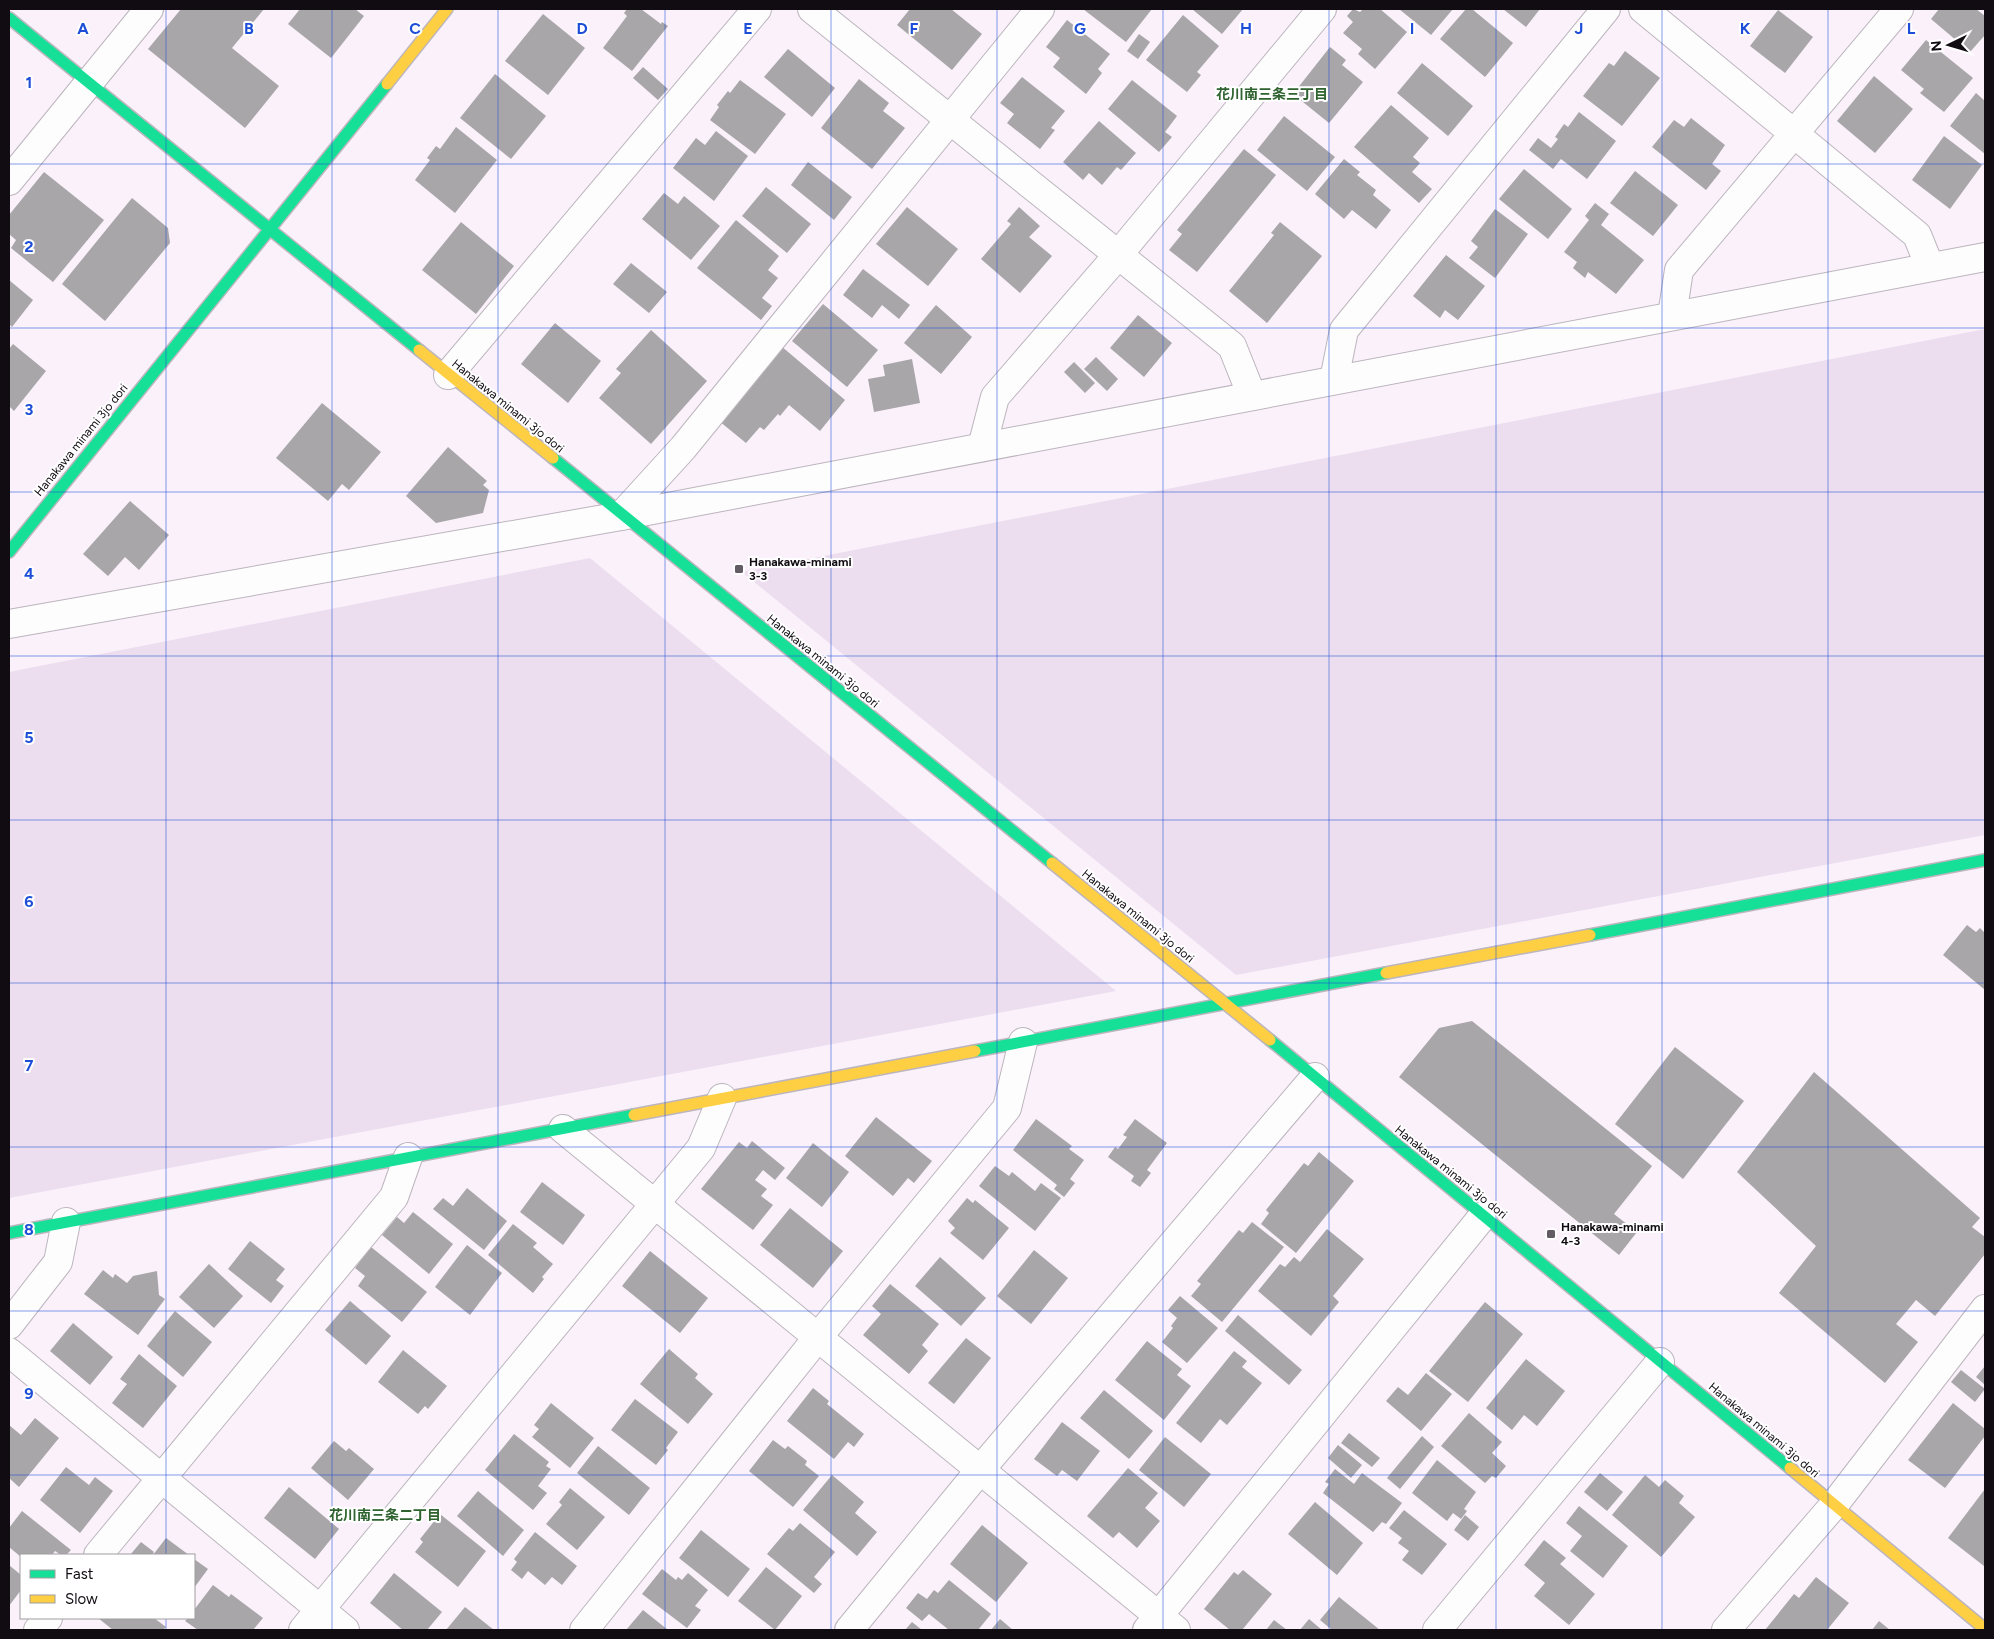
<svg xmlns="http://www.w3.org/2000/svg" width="1994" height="1639" font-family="Figtree,'Noto Sans JP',sans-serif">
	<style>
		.green { fill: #eddeef }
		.building { fill: #a8a6a8 }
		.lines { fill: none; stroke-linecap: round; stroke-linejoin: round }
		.street-casing { stroke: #bcb5bd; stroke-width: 30 }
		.fast-casing { stroke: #bcb5bd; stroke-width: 14 }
		.slow-casing { stroke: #bcb5bd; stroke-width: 14 }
		.street { stroke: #fefdfe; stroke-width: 28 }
		.fast { stroke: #16e098; stroke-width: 11 }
		.slow { stroke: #ffcf43; stroke-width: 11 }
		.grid { fill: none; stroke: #1d4ed8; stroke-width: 1; stroke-opacity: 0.55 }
		.poi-dot { fill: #635c64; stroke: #fff; stroke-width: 2 }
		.labels { text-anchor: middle; stroke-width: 4; stroke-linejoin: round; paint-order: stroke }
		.street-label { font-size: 12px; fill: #110c12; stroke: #fff }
		.poi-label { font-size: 12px; font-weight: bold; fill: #110c12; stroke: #fff; text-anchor: start }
		.neighbourhood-label { font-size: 14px; font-weight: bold; fill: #2e632f; stroke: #fff }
		.grid-label { font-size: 16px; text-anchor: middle; font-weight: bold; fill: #1d4ed8; stroke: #fff; stroke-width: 4; stroke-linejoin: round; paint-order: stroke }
	</style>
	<rect width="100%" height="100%" fill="#faf1fb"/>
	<g class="green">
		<path d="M1985 329V835L1236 975 742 572Z"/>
		<path d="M590 558 1116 991 9 1198V672Z"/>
	</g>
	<g class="building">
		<path d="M181 9H264L232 48 279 86 245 128 148 49Z"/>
		<path d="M300 9H355L364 16 331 58 288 24Z"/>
		<path d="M627 9H641L661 24 662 22 668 26 632 71 603 48 627 16 624 13Z"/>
		<path d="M910 9H951L982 34 952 70 897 25Z"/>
		<path d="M1083 9H1152L1126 42Z"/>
		<path d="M1192 9H1243L1222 34Z"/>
		<path d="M1353 9 1360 12 1363 9H1380L1407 32 1375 69 1358 54 1362 49 1343 33 1353 22 1347 16Z"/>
		<path d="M1399 9H1453L1431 35Z"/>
		<path d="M1466 9H1472L1513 43 1485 77 1440 39Z"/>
		<path d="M1503 9H1540L1526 27Z"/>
		<path d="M1939 9H1976L1985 16V35L1970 52 1931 19Z"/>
		<path d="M1778 10 1813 37 1785 73 1750 46Z"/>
		<path d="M543 14 585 48 548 95 505 61Z"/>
		<path d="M1183 15 1219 46 1197 72 1201 75 1187 92 1146 60Z"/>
		<path d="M1067 20 1110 54 1098 69 1102 73 1086 94 1053 67 1060 58 1046 47Z"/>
		<path d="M1139 34 1150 42 1138 59 1127 51Z"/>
		<path d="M1926 40 1973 78 1944 112 1920 93 1924 89 1901 70Z"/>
		<path d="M1330 47 1346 60 1342 65 1363 82 1329 123 1293 94Z"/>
		<path d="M788 49 835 88 812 117 764 77Z"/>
		<path d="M1625 51 1660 78 1622 126 1583 96 1609 63 1614 66Z"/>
		<path d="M1422 63 1473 106 1448 136 1397 93Z"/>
		<path d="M643 67 668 89 658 100 633 78Z"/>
		<path d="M495 74 546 116 511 159 460 118Z"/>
		<path d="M1874 76 1913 109 1875 153 1837 121Z"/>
		<path d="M1022 77 1065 111 1051 128 1055 130 1040 149 1007 123 1014 114 1000 103Z"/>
		<path d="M859 79 889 103 883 111 905 128 872 169 821 128Z"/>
		<path d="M740 80 786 114 755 154 710 120 719 107 717 105 728 91 730 93Z"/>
		<path d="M1132 80 1177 116 1165 132 1172 137 1159 152 1108 109Z"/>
		<path d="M1976 93 1985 101V154L1950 126Z"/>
		<path d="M1391 105 1429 138 1413 157 1420 163 1412 172 1432 189 1419 203 1354 147Z"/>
		<path d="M1579 112 1616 141 1587 179 1561 159 1553 169 1529 150 1538 138 1551 148 1558 139 1555 137 1564 124 1568 127Z"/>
		<path d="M1284 116 1335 157 1307 191 1257 150Z"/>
		<path d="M1691 118 1725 145 1712 164 1721 171 1706 190 1652 147 1674 120 1684 127Z"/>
		<path d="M1099 121 1136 153 1121 170 1117 167 1102 185 1089 173 1083 180 1063 162Z"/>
		<path d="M456 127 497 160 455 213 415 180 430 160 427 158 436 146 440 149Z"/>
		<path d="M716 131 748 156 714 201 673 168 696 138 705 145Z"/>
		<path d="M1944 136 1982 165 1950 209 1912 180Z"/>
		<path d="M1244 149 1276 175 1197 272 1169 250 1182 234 1177 230Z"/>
		<path d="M1344 159 1360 172 1357 175 1376 190 1373 195 1391 210 1376 229 1352 210 1344 219 1315 194Z"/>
		<path d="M808 162 852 197 834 220 791 185Z"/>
		<path d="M1524 169 1572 209 1548 239 1499 199Z"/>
		<path d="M1635 171 1678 205 1653 236 1610 203Z"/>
		<path d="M44 172 104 220 53 282 11 248 16 240 9 234V215Z"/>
		<path d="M766 187 811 224 787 253 742 216Z"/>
		<path d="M664 193 678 204 684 196 720 226 691 260 642 219Z"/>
		<path d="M132 198 168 228 170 243 105 321 62 284Z"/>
		<path d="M1595 203 1609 214 1601 225 1644 260 1616 294 1588 272 1585 278 1573 268 1577 262 1564 252 1589 220 1585 216Z"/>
		<path d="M907 207 958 249 928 286 876 244Z"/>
		<path d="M1019 207 1040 226 1029 237 1052 256 1020 293 981 259 1011 224 1007 221Z"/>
		<path d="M1495 209 1528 234 1495 278 1469 258 1478 247 1471 241Z"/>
		<path d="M736 220 779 256 768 270 778 278 762 298 772 306 761 320 697 268Z"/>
		<path d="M461 222 514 266 476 314 422 270Z"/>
		<path d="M1280 222 1322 256 1267 323 1229 291 1274 235 1271 233Z"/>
		<path d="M1446 255 1485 286 1458 320 1445 310 1440 318 1413 296Z"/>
		<path d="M631 263 667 292 649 313 613 284Z"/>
		<path d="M863 269 910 305 899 319 882 305 872 318 843 295Z"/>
		<path d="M9 280 33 300 12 327 9 324Z"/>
		<path d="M823 304 878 350 847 387 792 341Z"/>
		<path d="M936 305 972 337 941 374 904 343Z"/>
		<path d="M1138 315 1172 343 1144 377 1110 348Z"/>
		<path d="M555 323 601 361 568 403 521 364Z"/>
		<path d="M651 330 707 381 651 444 599 398 621 373 616 369Z"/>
		<path d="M13 344 46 371 14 411 9 406V349Z"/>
		<path d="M781 346 845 400 820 431 789 405 780 416 778 414 764 430 760 427 746 443 719 421Z"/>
		<path d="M1096 357 1118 379 1107 391 1084 369Z"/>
		<path d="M912 359 920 403 874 412 868 379 885 376 883 365Z"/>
		<path d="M1074 362 1095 383 1085 393 1064 372Z"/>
		<path d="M322 403 381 452 349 490 342 484 328 501 276 458Z"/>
		<path d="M448 447 487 481 483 485 489 490 483 513 436 523 406 496Z"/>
		<path d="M130 501 169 535 139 570 125 557 108 576 83 554Z"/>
		<path d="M1967 925 1976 932 1980 928 1985 933V990L1943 955Z"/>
		<path d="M1472 1021 1652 1166 1614 1214 1637 1232 1619 1255 1399 1077 1439 1028Z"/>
		<path d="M1675 1047 1744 1101 1683 1179 1615 1124Z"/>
		<path d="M1814 1072 1980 1218 1972 1227 1985 1237V1254L1935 1316 1916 1300 1896 1324 1918 1342 1885 1383 1779 1293 1816 1246 1737 1172Z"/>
		<path d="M876 1117 932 1161 914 1183 908 1178 893 1196 845 1156Z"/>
		<path d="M1036 1119 1072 1146 1069 1149 1084 1160 1070 1179 1075 1183 1064 1197 1054 1189 1057 1185 1013 1150Z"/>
		<path d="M1135 1119 1167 1143 1147 1170 1151 1173 1140 1187 1131 1181 1134 1176 1108 1157 1115 1147 1118 1149 1127 1137 1123 1135Z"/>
		<path d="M752 1141 785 1168 775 1180 763 1170 755 1180 767 1189 761 1196 773 1205 753 1230 701 1189 739 1142 747 1148Z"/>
		<path d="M813 1143 849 1172 822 1207 786 1178Z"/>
		<path d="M1319 1152 1354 1181 1296 1253 1261 1224 1269 1213 1266 1210 1304 1163 1308 1166Z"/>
		<path d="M995 1166 1009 1176 1012 1172 1035 1191 1041 1183 1061 1198 1035 1231 979 1186Z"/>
		<path d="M542 1182 585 1215 563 1245 520 1212Z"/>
		<path d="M467 1188 507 1221 484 1250 433 1209 443 1198 453 1206Z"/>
		<path d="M967 1198 973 1203 975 1200 1009 1228 983 1260 950 1233 955 1228 948 1221Z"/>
		<path d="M790 1208 843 1251 813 1288 760 1245Z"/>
		<path d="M413 1212 453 1244 429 1274 382 1235 397 1217 404 1223Z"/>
		<path d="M1252 1222 1284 1247 1222 1322 1191 1296 1201 1284 1197 1281 1239 1230 1243 1233Z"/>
		<path d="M513 1224 537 1243 533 1247 553 1264 542 1277 544 1279 533 1293 488 1255Z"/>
		<path d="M1327 1229 1364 1259 1333 1296 1339 1302 1311 1336 1258 1291 1280 1264 1285 1267 1294 1257 1300 1262Z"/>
		<path d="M250 1241 285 1269 276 1280 284 1286 271 1303 228 1269Z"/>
		<path d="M467 1245 502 1273 470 1315 435 1287Z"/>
		<path d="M371 1247 427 1292 402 1322 358 1286 365 1276 355 1268Z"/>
		<path d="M1034 1250 1068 1278 1031 1324 997 1296Z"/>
		<path d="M650 1251 708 1298 680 1333 622 1286Z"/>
		<path d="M940 1257 986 1298 961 1326 915 1286Z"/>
		<path d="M209 1264 243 1296 214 1328 179 1297Z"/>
		<path d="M103 1270 113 1278 115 1274 127 1283 133 1276 157 1271 159 1295 165 1299 138 1335 84 1294Z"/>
		<path d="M890 1284 939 1324 922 1345 928 1351 909 1374 863 1335 881 1314 872 1306Z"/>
		<path d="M1180 1296 1218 1328 1187 1363 1162 1342 1173 1328 1171 1326 1177 1318 1168 1310Z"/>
		<path d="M350 1301 391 1336 366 1365 325 1330Z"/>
		<path d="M1485 1302 1523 1334 1468 1402 1429 1371Z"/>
		<path d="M175 1311 212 1342 183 1377 147 1346Z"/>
		<path d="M1238 1315 1302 1370 1289 1385 1225 1331Z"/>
		<path d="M73 1323 113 1357 90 1385 50 1351Z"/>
		<path d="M966 1338 991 1358 954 1404 928 1383Z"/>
		<path d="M1147 1341 1182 1369 1177 1375 1191 1386 1164 1420 1115 1380Z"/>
		<path d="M669 1349 698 1374 695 1378 713 1394 688 1424 640 1384Z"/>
		<path d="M403 1350 447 1386 428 1409 425 1406 418 1414 378 1382Z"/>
		<path d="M1234 1351 1247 1361 1242 1367 1262 1383 1227 1425 1220 1419 1201 1443 1176 1423Z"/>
		<path d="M139 1354 177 1386 143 1428 112 1403 127 1384 120 1379Z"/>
		<path d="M1526 1359 1565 1391 1537 1426 1524 1415 1512 1430 1486 1408Z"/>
		<path d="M1985 1366V1385L1976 1377Z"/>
		<path d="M1961 1370 1985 1389 1975 1402 1951 1382Z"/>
		<path d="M1426 1373 1452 1394 1421 1431 1386 1401 1398 1387 1408 1395Z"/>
		<path d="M813 1388 829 1401 827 1404 864 1434 854 1447 848 1442 834 1459 787 1421Z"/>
		<path d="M1104 1390 1153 1431 1129 1459 1080 1418Z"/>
		<path d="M635 1399 678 1432 666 1448 668 1450 656 1465 611 1430Z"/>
		<path d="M551 1403 594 1438 570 1468 532 1437 539 1429 534 1425Z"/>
		<path d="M1953 1403 1985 1429V1436L1945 1488 1908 1460Z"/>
		<path d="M1469 1413 1502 1442 1492 1453 1506 1466 1496 1478 1492 1476 1485 1483 1441 1446Z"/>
		<path d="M35 1418 59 1438 19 1487 9 1478V1425L21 1435Z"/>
		<path d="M1062 1422 1100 1451 1077 1481 1062 1470 1057 1476 1034 1459Z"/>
		<path d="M1349 1433 1380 1458 1372 1467 1341 1443Z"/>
		<path d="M514 1434 549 1462 546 1466 551 1469 538 1486 547 1493 533 1510 485 1470Z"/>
		<path d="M1422 1436 1434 1447 1400 1489 1387 1478Z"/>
		<path d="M1165 1437 1211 1474 1184 1507 1139 1470Z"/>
		<path d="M773 1440 785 1449 788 1446 807 1461 805 1465 819 1476 793 1507 749 1471Z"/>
		<path d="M334 1441 346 1451 349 1448 374 1469 348 1500 311 1468Z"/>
		<path d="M1338 1445 1362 1465 1351 1478 1328 1458Z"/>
		<path d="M598 1446 650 1488 629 1515 577 1473Z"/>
		<path d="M1437 1460 1476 1492 1464 1509 1467 1511 1461 1519 1453 1513 1447 1521 1412 1493Z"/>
		<path d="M66 1467 89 1485 95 1477 113 1491 80 1533 40 1500Z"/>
		<path d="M1128 1468 1158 1493 1145 1508 1160 1521 1137 1548 1119 1532 1113 1538 1087 1516Z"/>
		<path d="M1335 1469 1354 1484 1362 1473 1402 1503 1386 1524 1382 1522 1373 1532 1323 1493 1329 1484 1325 1482Z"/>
		<path d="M1600 1473 1623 1492 1607 1511 1584 1492Z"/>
		<path d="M832 1475 864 1502 855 1513 877 1532 857 1556 803 1510Z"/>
		<path d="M1645 1475 1659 1487 1665 1480 1684 1496 1679 1503 1695 1517 1661 1557 1612 1515Z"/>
		<path d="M289 1487 339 1529 315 1559 264 1518Z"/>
		<path d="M570 1488 605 1517 577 1550 546 1524 562 1505 559 1502Z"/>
		<path d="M1985 1489V1565L1984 1566 1948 1538Z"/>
		<path d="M478 1491 524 1530 503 1556 457 1516Z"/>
		<path d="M1315 1502 1363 1543 1337 1575 1288 1534Z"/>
		<path d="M1579 1506 1628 1546 1603 1578 1570 1551 1582 1536 1566 1523Z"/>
		<path d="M1404 1510 1447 1544 1422 1575 1402 1560 1409 1551 1398 1543 1402 1538 1389 1528Z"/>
		<path d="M22 1511 71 1550 66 1555H61L55 1551 52 1555H21V1557L9 1547V1528Z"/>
		<path d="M440 1514 486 1551 458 1587 415 1552 423 1542 420 1539Z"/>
		<path d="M1465 1515 1479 1527 1468 1541 1454 1530Z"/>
		<path d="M800 1523 835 1552 814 1577 822 1584 814 1593 767 1554 789 1528 793 1531Z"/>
		<path d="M982 1525 1028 1563 996 1602 950 1564Z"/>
		<path d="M701 1530 750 1569 728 1597 679 1558Z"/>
		<path d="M535 1532 577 1566 562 1585 552 1577 545 1585 528 1571 522 1579 511 1570 517 1562 514 1559Z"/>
		<path d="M166 1538 189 1555H153Z"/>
		<path d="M1544 1540 1566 1558 1560 1564 1595 1594 1569 1625 1534 1596 1545 1583 1524 1565Z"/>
		<path d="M141 1542 154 1552 152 1555H130Z"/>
		<path d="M194 1559 208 1569 194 1588Z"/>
		<path d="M9 1565 21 1575V1590L9 1606Z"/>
		<path d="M766 1567 802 1596 775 1630 738 1601Z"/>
		<path d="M662 1569 676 1580 678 1577 682 1580 688 1573 708 1590 695 1606 701 1610 687 1628 642 1594Z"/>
		<path d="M1243 1570 1272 1594 1242 1630H1230L1204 1609 1234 1572 1238 1575Z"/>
		<path d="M394 1573 442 1612 427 1630H403L370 1603Z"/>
		<path d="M1816 1577 1849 1603 1827 1630H1765L1794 1594 1799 1598Z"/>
		<path d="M949 1580 991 1614 978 1630H949L929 1614 922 1621 906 1608 918 1593 927 1599 934 1590 938 1593Z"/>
		<path d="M213 1585 229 1597 231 1594 263 1618 253 1630H198L185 1621 188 1618H194V1610Z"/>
		<path d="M1339 1597 1380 1630H1332L1320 1620Z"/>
		<path d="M465 1607 494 1630H446Z"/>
		<path d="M643 1610 668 1630H626Z"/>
		<path d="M98 1618H154L166 1627 163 1630H113Z"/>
		<path d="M1000 1619 1013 1630H991Z"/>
		<path d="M1309 1619 1322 1630H1300Z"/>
		<path d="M1274 1620 1287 1630H1266Z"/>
		<path d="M1879 1621 1890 1630H1872Z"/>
		<path d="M912 1622 922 1630H905Z"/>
	</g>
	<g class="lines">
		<g class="street-casing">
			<g id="street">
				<path d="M812 9 1232 346 1252 396"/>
				<path d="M1643 9 1917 235 1930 267"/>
				<path d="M9 181 149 9"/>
				<path d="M1672 316 1679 270 1899 9"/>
				<path d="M448 375 757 9"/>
				<path d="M1334 380 1344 330 1606 9"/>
				<path d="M982 447 995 397 1118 255 1322 9"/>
				<path d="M621 516 683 448 1040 9"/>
				<path d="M9 624 621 516 1985 257"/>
				<path d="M563 1129 1176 1630"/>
				<path d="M9 1325 58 1262 66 1222"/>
				<path d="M9 1352 345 1630"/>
				<path d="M98 1555 394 1197 408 1157"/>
				<path d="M38 1630 48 1618"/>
				<path d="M303 1630 701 1148 722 1098"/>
				<path d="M584 1630 818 1337 1007 1108 1023 1042"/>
				<path d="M849 1630 980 1470 1315 1077"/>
				<path d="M1147 1630 1483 1216"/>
				<path d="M1437 1630 1660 1362"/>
				<path d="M1726 1630 1834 1505 1985 1309"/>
			</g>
		</g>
		<g class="fast-casing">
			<g id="fast">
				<path d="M9 18 419 350"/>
				<path d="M553 458 1052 863"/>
				<path d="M9 552 387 84"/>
				<path d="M1590 935 1985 860"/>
				<path d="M1270 1040 1790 1468"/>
				<path d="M975 1051 1386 973"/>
				<path d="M9 1233 634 1115"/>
			</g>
		</g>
		<g class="slow-casing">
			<g id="slow">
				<path d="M387 84 447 9"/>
				<path d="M419 350 553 458"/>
				<path d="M1052 863 1270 1040"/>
				<path d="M1386 973 1590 935"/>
				<path d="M634 1115 975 1051"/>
				<path d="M1790 1468 1985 1629"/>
			</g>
		</g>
		<use href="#street" class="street"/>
		<use href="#fast" class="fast"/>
		<use href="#slow" class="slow"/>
	</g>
	<path class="grid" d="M166 9V1555M332 9V1630M498 9V1630M665 9V1630M831 9V1630M997 9V1630M1163 9V1630M1329 9V1630M1496 9V1630M1662 9V1630M1828 9V1630M9 164H1985M9 328H1985M9 492H1985M9 656H1985M9 820H1985M9 983H1985M9 1147H1985M9 1311H1985M9 1475H1985M166 1618V1630"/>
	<g class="poi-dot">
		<rect x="734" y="564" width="10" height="10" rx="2.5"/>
		<rect x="1546" y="1229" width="10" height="10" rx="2.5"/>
	</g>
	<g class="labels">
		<g class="street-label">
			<text transform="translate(508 406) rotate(39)" y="4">Hanakawa minami 3jo dori</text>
			<text transform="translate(81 440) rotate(-51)" y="4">Hanakawa minami 3jo dori</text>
			<text transform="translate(823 661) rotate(39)" y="4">Hanakawa minami 3jo dori</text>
			<text transform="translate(1138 916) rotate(39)" y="4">Hanakawa minami 3jo dori</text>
			<text transform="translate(1451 1172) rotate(39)" y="4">Hanakawa minami 3jo dori</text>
			<text transform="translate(1764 1430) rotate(40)" y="4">Hanakawa minami 3jo dori</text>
		</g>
		<g class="poi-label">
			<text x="749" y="566">Hanakawa-minami<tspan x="749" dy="14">3-3</tspan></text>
			<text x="1561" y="1231">Hanakawa-minami<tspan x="1561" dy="14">4-3</tspan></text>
		</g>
		<g class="neighbourhood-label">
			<text x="1272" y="99">花川南三条三丁目</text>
			<text x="385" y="1520">花川南三条二丁目</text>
		</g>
	</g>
	<g class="grid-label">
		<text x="83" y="34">A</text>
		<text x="249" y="34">B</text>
		<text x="415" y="34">C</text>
		<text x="582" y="34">D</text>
		<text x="748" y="34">E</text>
		<text x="914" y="34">F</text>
		<text x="1080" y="34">G</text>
		<text x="1246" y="34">H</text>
		<text x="1412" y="34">I</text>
		<text x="1579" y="34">J</text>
		<text x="1745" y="34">K</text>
		<text x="1911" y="34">L</text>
		<text x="29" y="88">1</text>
		<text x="29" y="252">2</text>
		<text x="29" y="415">3</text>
		<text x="29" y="579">4</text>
		<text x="29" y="743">5</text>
		<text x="29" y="907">6</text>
		<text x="29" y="1071">7</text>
		<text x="29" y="1235">8</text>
		<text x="29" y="1399">9</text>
	</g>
	<rect width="1994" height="1639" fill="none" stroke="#110c12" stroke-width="20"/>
	<rect x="20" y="1554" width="175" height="65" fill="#ffffff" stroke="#a09ea0"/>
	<rect x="30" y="1570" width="25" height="8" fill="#16e098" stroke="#a09ea0"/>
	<text x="65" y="1579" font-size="15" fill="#110c12">Fast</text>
	<rect x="30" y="1595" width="25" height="8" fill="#ffcf43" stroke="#a09ea0"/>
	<text x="65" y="1604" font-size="15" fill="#110c12">Slow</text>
	<g transform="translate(1949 45) rotate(265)" stroke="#ffffff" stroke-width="4" paint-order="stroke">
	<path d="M0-4L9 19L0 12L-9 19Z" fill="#110c12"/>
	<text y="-8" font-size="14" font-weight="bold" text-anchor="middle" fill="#110c12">N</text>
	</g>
</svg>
